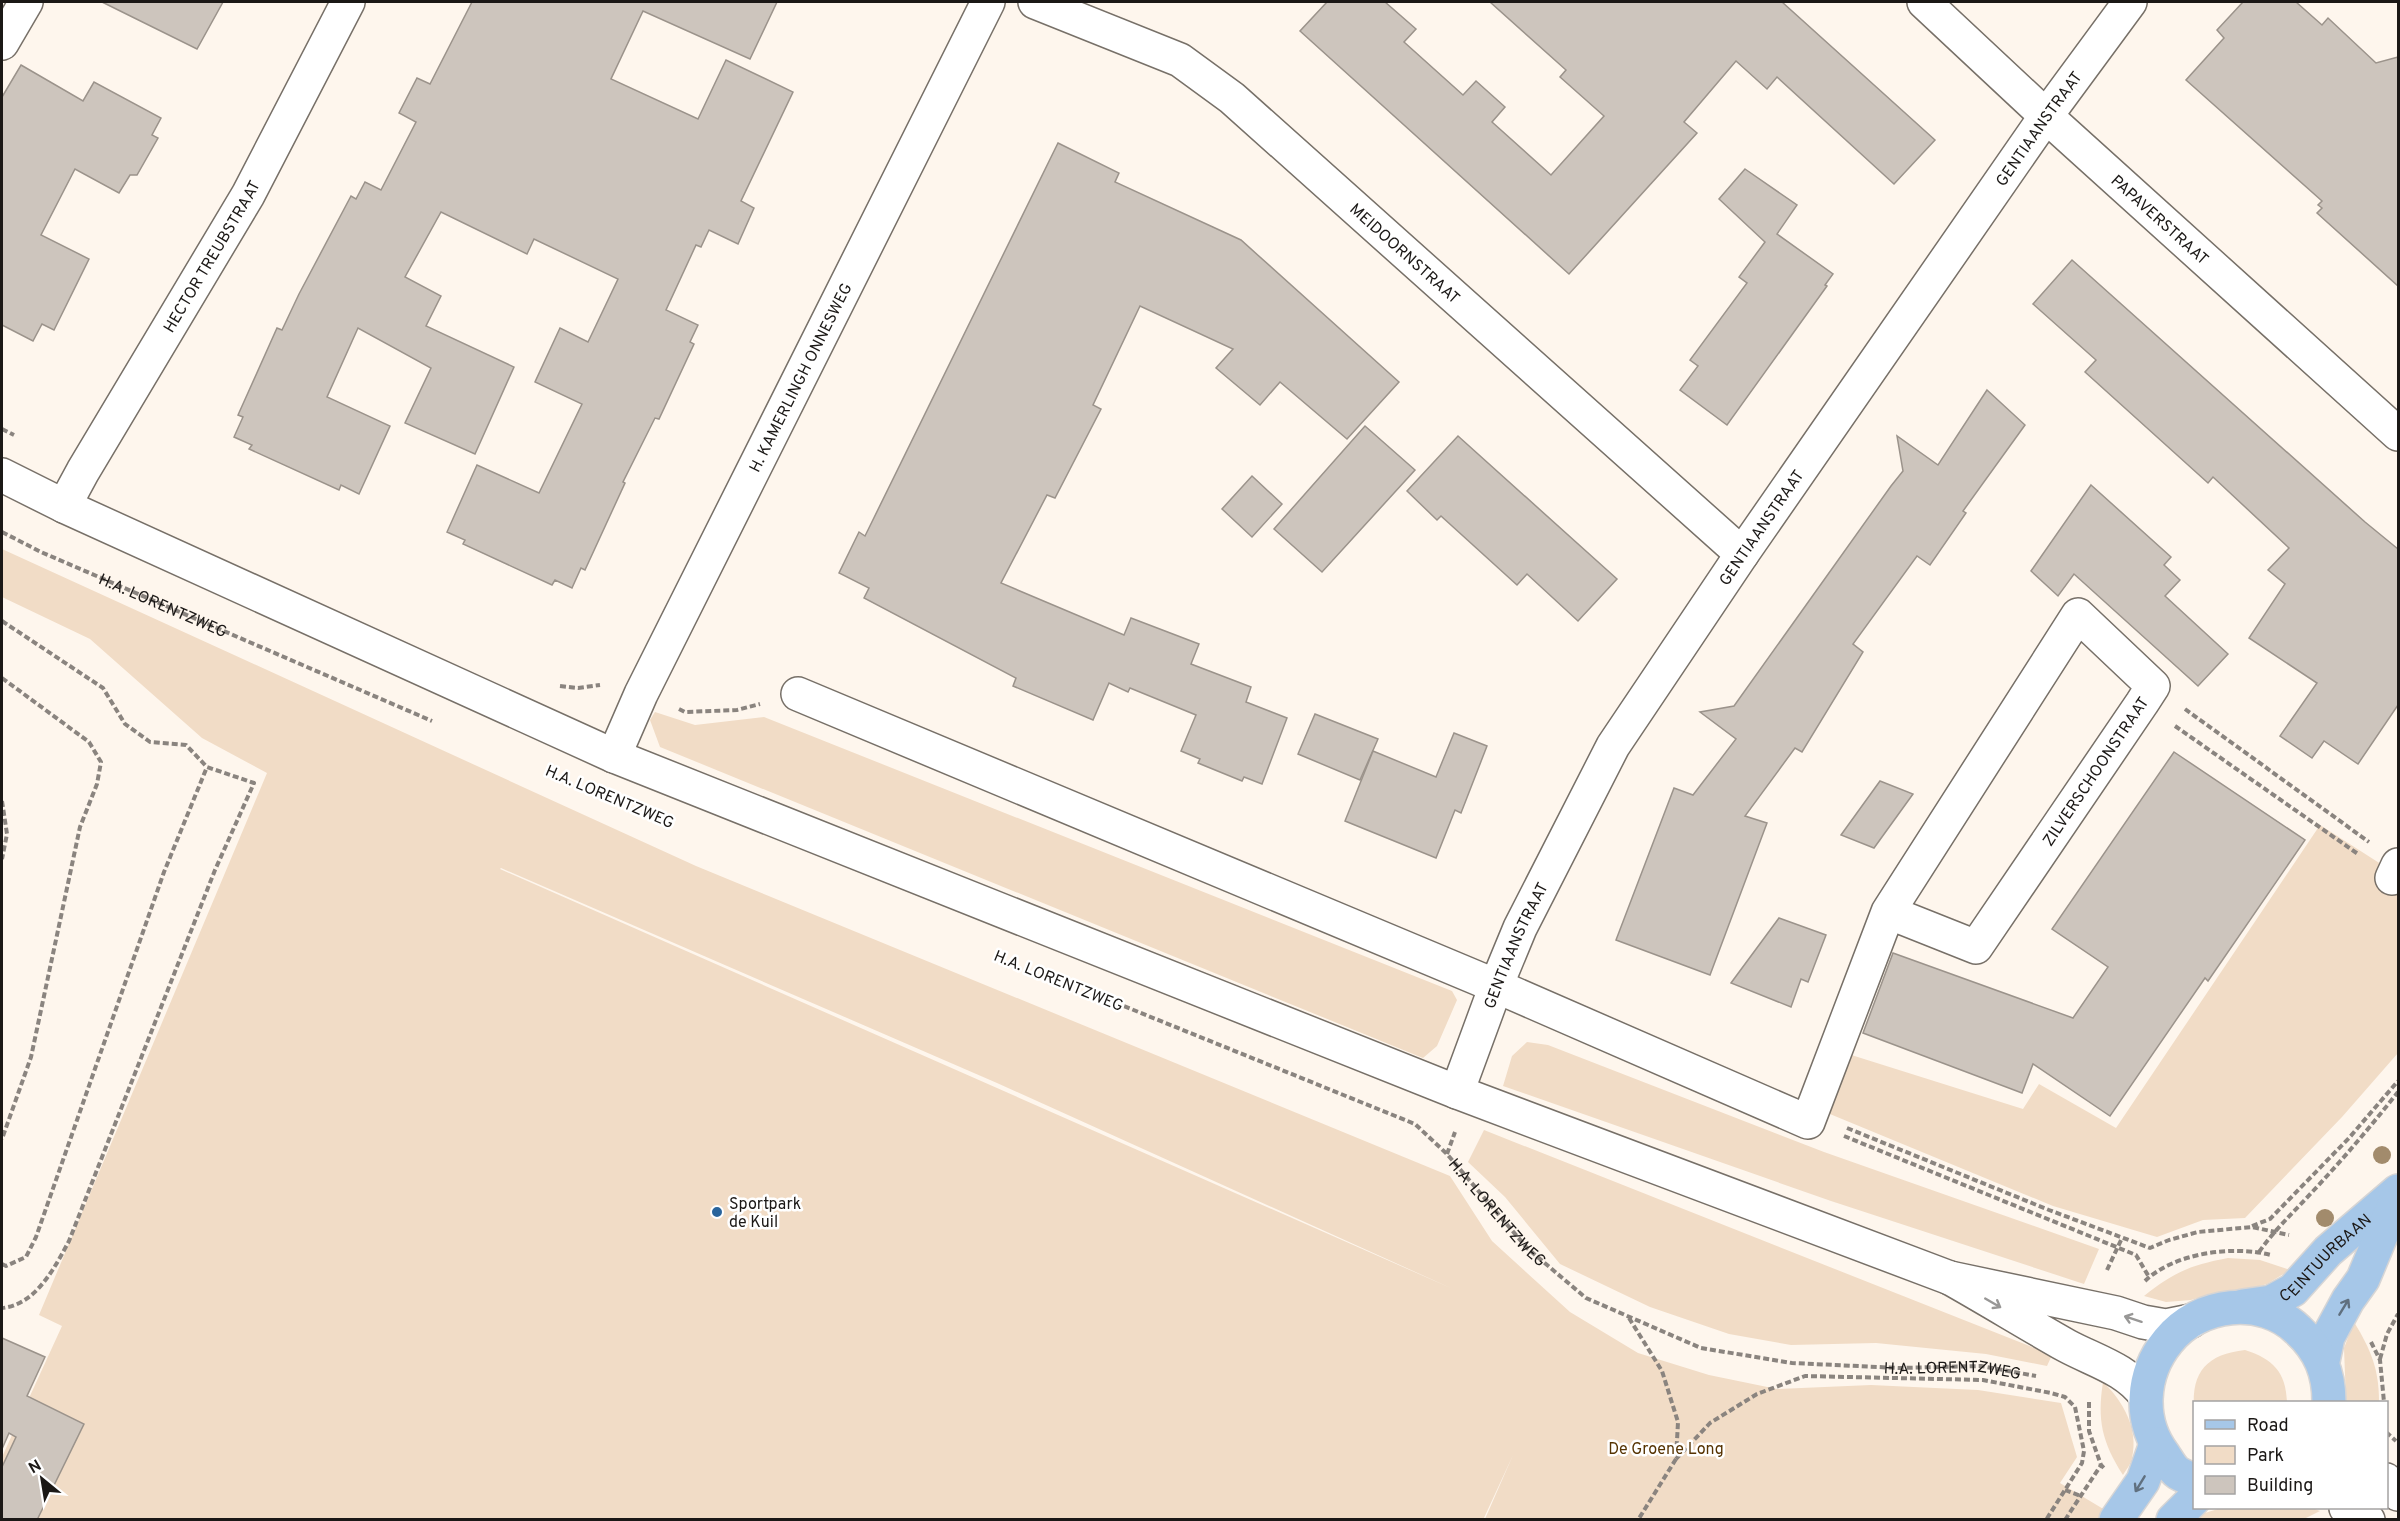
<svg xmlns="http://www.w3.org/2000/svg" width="2400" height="1521" font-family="Overpass,sans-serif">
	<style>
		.green { fill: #f1dcc6; fill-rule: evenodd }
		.building { fill: #cdc5bd; stroke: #9b938b; stroke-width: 1.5 }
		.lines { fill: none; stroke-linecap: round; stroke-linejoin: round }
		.minor-casing { stroke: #777068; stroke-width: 36 }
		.major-casing { stroke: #d6d5d5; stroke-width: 36 }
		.path { stroke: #8a847f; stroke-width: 4; stroke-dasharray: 6 3; stroke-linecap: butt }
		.minor { stroke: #fff; stroke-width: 33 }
		.major { stroke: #a6c7e8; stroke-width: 33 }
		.tree { fill: #a28b6c }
		.oneway { stroke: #989796 }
		.oneway2 { stroke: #60707f }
		.poi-dot { fill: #29649c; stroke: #fff; stroke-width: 2 }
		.labels { text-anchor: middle; stroke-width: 5; stroke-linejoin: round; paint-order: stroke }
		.street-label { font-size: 16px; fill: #1b1816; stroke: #fff }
		.poi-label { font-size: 16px; fill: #1b1816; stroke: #fff; text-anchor: start }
		.park-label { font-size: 16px; fill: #563302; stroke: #fff }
	</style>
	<rect width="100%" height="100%" fill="#fef6ed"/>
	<g class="green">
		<path d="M2 549 696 866 1450 1176 1492 1241 1570 1312 1638 1353 1709 1375 1777 1389 1871 1385 1978 1390 2061 1403 2077 1457 2060 1483 2120 1519H1485L1513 1455 1483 1520H2V1457L62 1326 39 1315 267 773 202 738 90 639 2 597ZM501 868 997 1083 1453 1289 500 869Z"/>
		<path d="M655 712 695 725 764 717 1452 991 1457 1000 1437 1046 1423 1058 660 747 650 720Z"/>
		<path d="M2320 825 2398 875V1053L2342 1117 2245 1218 2203 1220 2157 1237 2053 1206 1825 1112 1845 1053 2023 1109 2039 1084 2116 1128Z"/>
		<path d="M1527 1042 1548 1045 1824 1152 2099 1249 2084 1284 1831 1201 1503 1086 1512 1056Z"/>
		<path d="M1484 1130 2052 1355 2047 1366 1986 1354 1876 1343 1791 1345 1729 1334 1650 1307 1560 1264 1505 1197 1468 1162Z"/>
		<path d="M2228 1258 2260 1260 2290 1270 2267 1284 2238 1292 2215 1293 2191 1300 2166 1302 2144 1296C2174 1272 2191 1265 2228 1258Z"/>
		<path d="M2354 1322C2371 1350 2379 1369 2379 1402H2347L2346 1401 2344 1348Z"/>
		<path d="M2245 1350C2273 1359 2286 1372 2287 1402H2194V1409C2191 1371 2208 1354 2245 1350Z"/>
		<path d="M2103 1382C2123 1401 2139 1429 2132 1458 2131 1464 2126 1470 2123 1475 2102 1442 2097 1420 2103 1382Z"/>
		<path d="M2221 1508H2312L2320 1511 2304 1519 2194 1520 2205 1513Z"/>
	</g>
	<g class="building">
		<path d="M102 2H223L197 49Z"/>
		<path d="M472 2H777L750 59 643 11 611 79 698 119 726 60 793 92 741 201 754 208 738 244 709 230 701 247 696 245 666 310 698 325 690 342 694 344 659 419 655 418 623 482 625 483 585 570 581 568 572 588 555 580 552 585 463 544 465 540 447 532 477 465 539 493 582 404 535 382 560 328 588 342 618 279 534 239 527 254 441 212 405 277 441 296 426 326 514 367 475 454 405 423 431 368 358 328 327 397 390 426 359 494 341 485 339 490 249 449 252 445 234 437 243 417 238 415 277 328 282 330 299 294 351 196 356 199 365 182 381 190 416 122 399 113 417 78 430 84Z"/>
		<path d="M1327 2H1385L1416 29 1404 42 1463 95 1476 81 1505 107 1492 122 1551 175 1604 116 1560 77 1566 70 1490 2H1782L1935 140 1894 184 1777 77 1767 89 1736 61 1684 122 1697 133 1569 274 1300 31Z"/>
		<path d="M2243 2H2296L2322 25 2328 18 2376 63 2398 57V286L2317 213 2322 208 2318 205 2322 201 2186 80 2224 38 2217 30Z"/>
		<path d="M21 65 83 101 94 82 161 118 152 135 158 138 137 175H130L119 193 75 169 41 235 89 259 54 330 42 324 33 341 2 325V97Z"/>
		<path d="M1058 143 1119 173 1115 182 1241 240 1399 382 1347 439 1280 382 1260 405 1216 368 1233 349 1140 306 1093 405 1101 409 1055 498 1047 495 1001 583 1124 635 1131 618 1199 644 1191 664 1251 687 1246 702 1287 718 1262 784 1244 777 1242 781 1198 763 1200 759 1181 751 1196 715 1130 688 1128 692 1109 683 1093 720 1013 686 1016 678 864 598 869 588 839 573 859 532 865 536Z"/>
		<path d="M1745 169 1797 205 1777 234 1833 274 1825 285 1827 286 1727 425 1680 390 1698 366 1690 360 1747 283 1739 277 1765 242 1719 199Z"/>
		<path d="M2072 260 2365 522 2398 549V705L2358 764 2324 741 2312 758 2280 736 2317 683 2249 638 2285 584 2268 570 2289 548 2213 477 2208 483 2085 372 2096 360 2033 304Z"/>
		<path d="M1987 390 2025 425 1963 511 1966 513 1930 565 1917 556 1853 644 1863 652 1802 752 1795 748 1745 816 1767 823 1710 975 1616 940 1674 788 1693 795 1736 739 1700 712 1734 706 1891 486 1903 471 1897 436 1938 465Z"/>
		<path d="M1365 426 1415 470 1322 572 1274 529Z"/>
		<path d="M1458 436 1617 579 1578 621 1527 574 1517 585 1441 516 1437 520 1407 491Z"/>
		<path d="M1252 476 1282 504 1252 537 1222 509Z"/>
		<path d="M2091 485 2171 557 2164 565 2180 580 2165 596 2228 654 2198 686 2074 574 2058 596 2031 571Z"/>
		<path d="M1315 714 1378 739 1360 780 1298 754Z"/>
		<path d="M1454 733 1487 746 1461 813 1455 810 1436 858 1345 821 1373 751 1436 777Z"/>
		<path d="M2174 752 2305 840 2208 981 2205 978 2110 1116 2033 1064 2022 1093 1863 1033 1893 953 2073 1018 2108 967 2052 929Z"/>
		<path d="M1880 781 1913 794 1874 848 1841 835Z"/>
		<path d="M1779 918 1826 935 1808 982 1801 979 1791 1007 1731 983Z"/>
		<path d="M2 1338 45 1357 27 1396 84 1424 37 1520H2V1467L16 1437 9 1433 2 1449Z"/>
	</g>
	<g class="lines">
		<g class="minor-casing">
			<g id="minor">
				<path id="s3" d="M1035 2 1180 60 1232 98 1742 554"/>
				<path id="s4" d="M1924 2 2046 116 2398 434"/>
				<path d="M2 43 26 2"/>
				<path d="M2 475 64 506 614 756 1457 1092 1950 1278"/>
				<path id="s5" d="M64 506 83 471 248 195 348 2"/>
				<path d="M798 694 1496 986 1808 1122 1888 912 2078 615 2153 686 2142 703 1976 947 1888 912"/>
				<path id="s6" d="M614 756 641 694 988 2"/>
				<path d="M2392 878 2398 865"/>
				<path id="s7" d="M1457 1092 1496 986 1520 928 1613 746 1742 554 2046 116 2130 2"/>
				<path d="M2145 1395C2126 1369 2095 1361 2067 1346 2028 1324 1989 1300 1950 1278L2116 1313 2143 1322 2166 1326 2191 1321"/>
				<path d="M2386 1480 2398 1494"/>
				<path d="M2346 1508 2368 1520"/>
			</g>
		</g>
		<g class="major-casing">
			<g id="major">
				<path id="s8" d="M2243 1306 2271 1302 2293 1290 2328 1251 2398 1191"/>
				<path d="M2323 1361 2328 1337 2348 1300 2363 1279 2398 1195"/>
				<path d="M2194 1481C2189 1478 2183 1476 2178 1473 2172 1469 2168 1461 2164 1455 2138 1421 2141 1374 2168 1341 2199 1302 2262 1295 2298 1330 2320 1350 2329 1373 2329 1402"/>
				<path d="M2116 1520 2143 1481 2156 1444"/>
				<path d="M2173 1520 2194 1499"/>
			</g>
		</g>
		<g class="path">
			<path d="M2 429 14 435"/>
			<path id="s1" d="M2 532 41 552 432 721"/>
			<path d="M2 621 103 688 125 724 150 742 186 745 207 767 254 783 215 870 69 1241C55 1267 36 1305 2 1308"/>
			<path d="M2 678 89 742 101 762 97 784 80 827 31 1057 2 1139"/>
			<path d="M560 686 578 688 600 685"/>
			<path d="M679 709 685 712 737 710 760 704"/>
			<path d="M2185 709 2369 842"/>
			<path d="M2175 726 2358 854"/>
			<path d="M2 801 7 834 2 859"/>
			<path id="s2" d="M1099 996 1415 1124 1447 1154 1527 1248 1586 1298 1701 1348 1792 1363 1899 1368 1981 1366 2036 1376"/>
			<path d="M1847 1128 2049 1210 2150 1248 2169 1240 2198 1232 2252 1227 2289 1235"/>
			<path d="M1844 1136 2136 1255 2149 1277"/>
			<path d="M1447 1154 1455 1132"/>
			<path d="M2252 1226 2270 1219 2349 1138 2398 1081"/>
			<path d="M2259 1252C2275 1229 2295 1211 2314 1190 2344 1158 2371 1126 2398 1092"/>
			<path d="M2 1264 6 1266 26 1257 36 1237 164 872 207 767"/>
			<path d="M2107 1270 2122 1238"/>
			<path d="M2145 1281C2174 1253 2233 1245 2271 1255"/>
			<path d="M1629 1318 1662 1371 1678 1422 1676 1459 1638 1520"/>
			<path d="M2371 1342 2380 1360 2384 1402"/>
			<path d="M2380 1359 2387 1334 2398 1314"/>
			<path d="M2089 1402V1431L2101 1465 2105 1469"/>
			<path d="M2386 1432 2396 1441"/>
			<path d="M1676 1459 1710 1423 1757 1394 1805 1376 1983 1380 2051 1393 2065 1397 2075 1407 2084 1451 2082 1463 2046 1520"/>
			<path d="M2065 1490 2081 1496"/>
			<path d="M2065 1520 2101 1465"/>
		</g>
		<use href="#minor" class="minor"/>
		<use href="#major" class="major"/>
	</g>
	<g class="tree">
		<circle cx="2382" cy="1155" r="9"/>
		<circle cx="2325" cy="1218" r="9"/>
	</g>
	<defs><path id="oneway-shaft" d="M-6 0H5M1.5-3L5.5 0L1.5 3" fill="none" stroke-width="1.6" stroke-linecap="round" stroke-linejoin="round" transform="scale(1.5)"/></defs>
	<g class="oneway">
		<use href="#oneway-shaft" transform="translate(1993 1303) rotate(30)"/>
		<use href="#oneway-shaft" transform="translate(2133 1319) rotate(-162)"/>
	</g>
	<g class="oneway2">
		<use href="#oneway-shaft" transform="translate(2344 1307) rotate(-59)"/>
		<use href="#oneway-shaft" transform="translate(2140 1484) rotate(121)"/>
	</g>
	<circle class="poi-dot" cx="717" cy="1212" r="6"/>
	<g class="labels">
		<g class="street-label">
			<text dy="6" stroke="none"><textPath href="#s7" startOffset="1130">GENTIAANSTRAAT</textPath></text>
			<text dy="6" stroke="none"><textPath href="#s4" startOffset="321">PAPAVERSTRAAT</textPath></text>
			<text dy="6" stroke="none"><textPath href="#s3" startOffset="453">MEIDOORNSTRAAT</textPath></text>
			<text dy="6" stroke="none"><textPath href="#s5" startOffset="290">HECTOR TREUBSTRAAT</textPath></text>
			<text dy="6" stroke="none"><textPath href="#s6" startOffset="422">H. KAMERLINGH ONNESWEG</textPath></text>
			<text dy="6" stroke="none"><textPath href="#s7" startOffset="644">GENTIAANSTRAAT</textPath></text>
			<text dy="6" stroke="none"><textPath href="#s1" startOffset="177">H.A. LORENTZWEG</textPath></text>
			<text transform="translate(2095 771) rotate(-56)" y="6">ZILVERSCHOONSTRAAT</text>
			<text transform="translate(610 796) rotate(23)" y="6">H.A. LORENTZWEG</text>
			<text dy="6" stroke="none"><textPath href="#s7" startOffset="158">GENTIAANSTRAAT</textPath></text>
			<text transform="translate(1059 980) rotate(22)" y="6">H.A. LORENTZWEG</text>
			<text dy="6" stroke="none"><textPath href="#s2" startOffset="462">H.A. LORENTZWEG</textPath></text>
			<text dy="6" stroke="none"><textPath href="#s8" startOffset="99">CEINTUURBAAN</textPath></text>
			<text dy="6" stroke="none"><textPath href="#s2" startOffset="964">H.A. LORENTZWEG</textPath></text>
		</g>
		<g class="poi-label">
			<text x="729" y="1209">Sportpark<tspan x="729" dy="18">de Kuil</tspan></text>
		</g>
		<g class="park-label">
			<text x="1666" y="1454">De Groene Long</text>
		</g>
	</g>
	<rect width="2400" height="1521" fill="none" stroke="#1b1816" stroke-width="6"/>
	<rect x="2193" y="1401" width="195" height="108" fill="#ffffff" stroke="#a4a3a2" stroke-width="1.5"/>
	<rect x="2205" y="1420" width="30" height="9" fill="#a6c7e8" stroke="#a4a3a2" stroke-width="1.5"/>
	<text x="2247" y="1431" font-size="18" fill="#1b1816">Road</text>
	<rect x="2205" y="1446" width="30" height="18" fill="#f1dcc6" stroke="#a4a3a2" stroke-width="1.5"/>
	<text x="2247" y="1461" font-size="18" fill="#1b1816">Park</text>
	<rect x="2205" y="1476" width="30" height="18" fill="#cdc5bd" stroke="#a4a3a2" stroke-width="1.5"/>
	<text x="2247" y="1491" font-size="18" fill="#1b1816">Building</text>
	<g transform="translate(42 1479) rotate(330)" stroke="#ffffff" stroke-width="4.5" paint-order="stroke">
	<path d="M0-4.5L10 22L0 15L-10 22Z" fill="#1b1816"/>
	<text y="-9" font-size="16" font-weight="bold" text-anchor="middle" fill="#1b1816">N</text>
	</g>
</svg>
